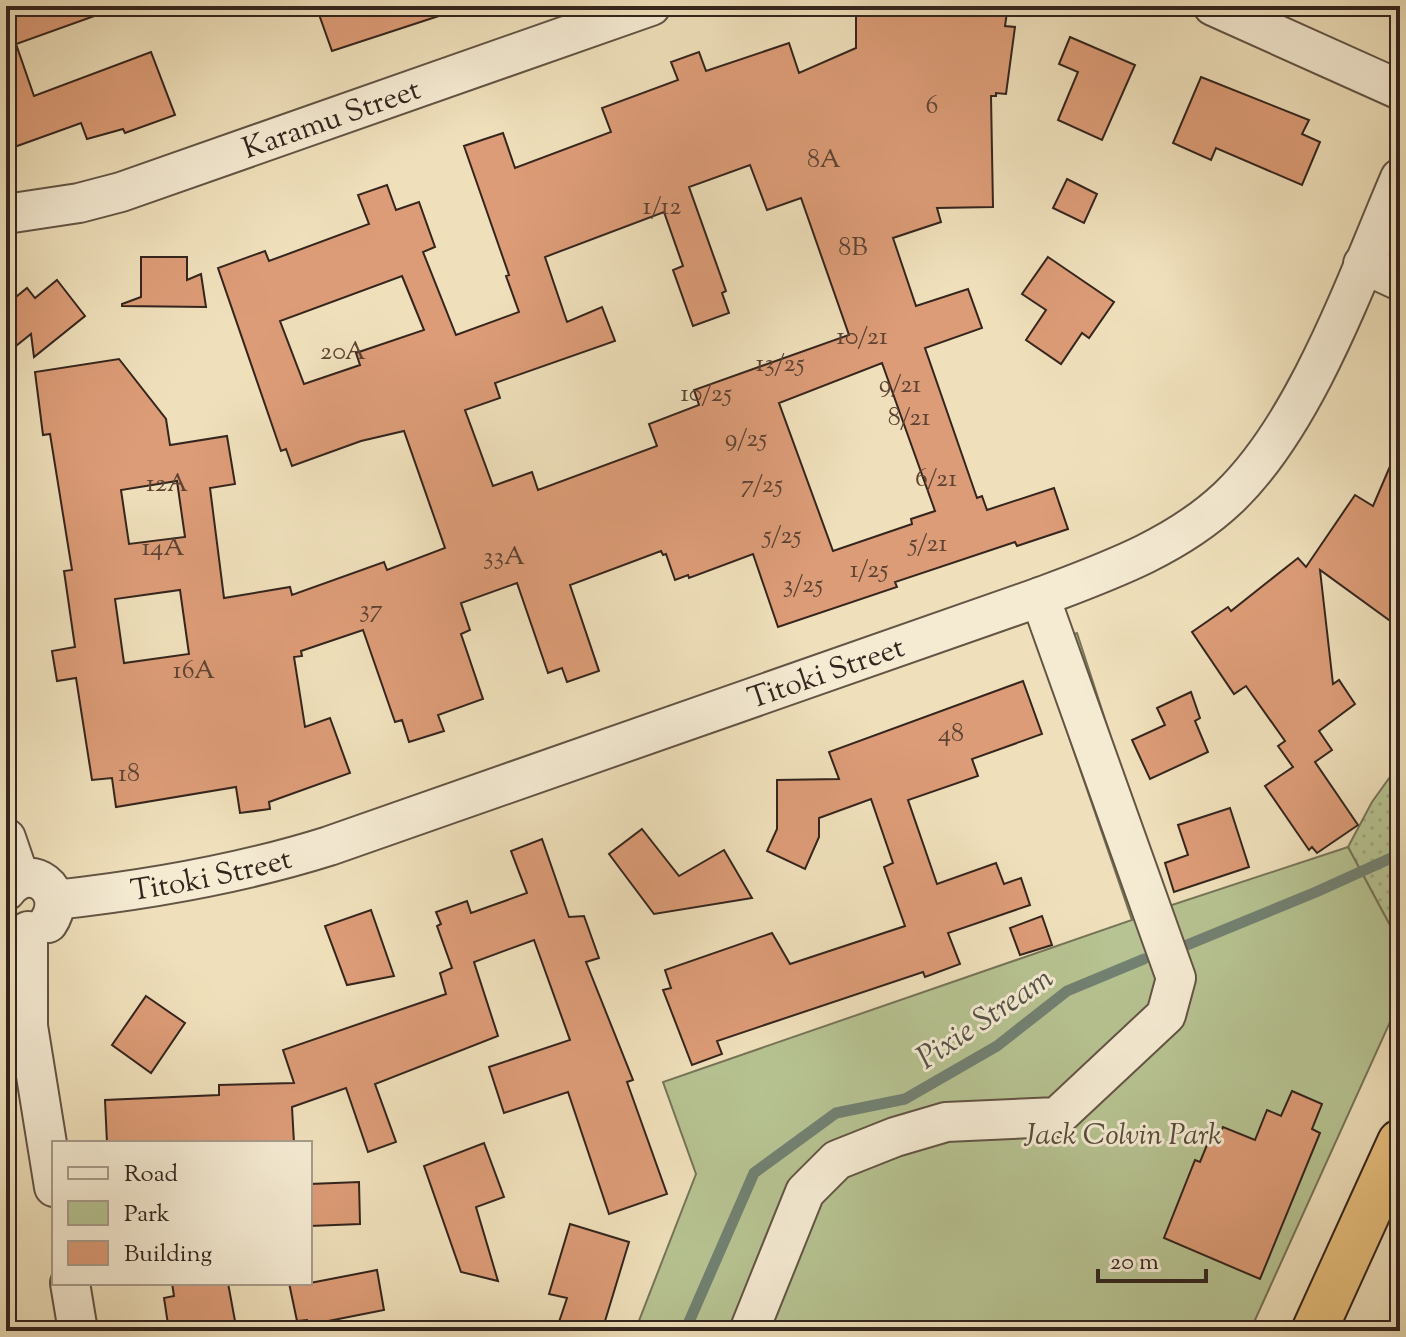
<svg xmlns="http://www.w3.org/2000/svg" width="1406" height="1337" font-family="'Sorts Mill Goudy',serif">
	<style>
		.grass { fill: url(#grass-dots); stroke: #767458; stroke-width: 2 }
		.park { fill: #b7c392; stroke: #767458; stroke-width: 2 }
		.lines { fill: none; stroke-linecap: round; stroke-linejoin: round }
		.stream { stroke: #728172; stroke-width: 11 }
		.building { fill: #dc9c77; stroke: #34251e; stroke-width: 2; fill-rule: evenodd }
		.minor-casing { stroke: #635445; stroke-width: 42 }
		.highway-casing { stroke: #34251e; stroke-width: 48 }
		.minor { stroke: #f5ebd3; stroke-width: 38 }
		.highway { stroke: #e8c07e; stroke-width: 44 }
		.labels { text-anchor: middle; stroke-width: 6; stroke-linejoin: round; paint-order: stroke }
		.number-label { font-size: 26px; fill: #5e4334 }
		.street-label { font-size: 30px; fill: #34251e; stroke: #f5ebd3 }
		.park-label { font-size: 30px; font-style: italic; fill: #554c3b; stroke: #f5ebd3 }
		.water-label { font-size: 32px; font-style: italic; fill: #535348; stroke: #f5ebd3 }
	</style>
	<defs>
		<pattern id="grass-dots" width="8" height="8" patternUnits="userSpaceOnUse" patternTransform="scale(2)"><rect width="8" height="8" fill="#b7c392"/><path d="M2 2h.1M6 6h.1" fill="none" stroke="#9ea77d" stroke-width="1.8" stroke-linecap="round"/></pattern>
	</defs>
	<rect width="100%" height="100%" fill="#efe0bb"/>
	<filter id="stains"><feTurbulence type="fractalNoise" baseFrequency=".0025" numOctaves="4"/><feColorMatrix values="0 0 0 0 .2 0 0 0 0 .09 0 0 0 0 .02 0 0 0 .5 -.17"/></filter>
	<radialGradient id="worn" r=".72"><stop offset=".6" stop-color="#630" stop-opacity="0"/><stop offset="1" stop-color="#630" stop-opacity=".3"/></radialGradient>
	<path class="grass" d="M1400 763V944L1348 847 1372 802Z"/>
	<path class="park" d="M1077 633 1166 907 1348 847 1400 944V1000L1250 1331H635L696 1174 663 1082 1132 920 1038 647Z"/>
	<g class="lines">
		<g class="stream">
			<path d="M1187 945 1316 892 1400 854"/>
			<path d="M685 1331 754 1173 836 1113 905 1099 997 1046 1067 991 1144 959"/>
		</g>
	</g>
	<g class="building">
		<path d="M6 6H111V10L16 44 34 96 151 52 175 115 125 133 123 129 87 139 81 123 6 150Z"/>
		<path d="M316 6H450L451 12 332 51Z"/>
		<path d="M964 6 1007 12 1005 26 1015 27 1006 94 996 93V96H991L993 207 937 208 941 222 893 238 916 306 968 289 982 328 925 348 977 498 982 496 987 510 1054 488 1068 529 1017 546 1015 542 895 582 897 587 778 627 753 554 689 578 688 575 675 580 666 554 663 555 661 551 570 585 599 671 567 682 562 668 548 673 517 583 461 603 470 630 461 634 483 699 438 715 444 731 409 742 402 720 395 722 363 630 301 651 302 656 294 657 305 727 330 718 350 773 269 802 270 809 240 813 236 787 116 807 112 778 92 780 76 678 57 681 52 651 75 647 64 571 72 570 50 434 43 435 35 372 119 359 166 419 170 445 227 436 235 484 210 488 224 598 290 587 292 595 384 562 387 570 445 548 404 431 361 441 292 466 286 449 281 451 218 268 265 251 269 261 369 224 358 195 387 185 396 210 419 202 435 247 423 252 456 335 519 312 506 276 509 275 464 146 503 133 515 168 611 132 602 108 678 80 671 62 699 52 706 71 789 43 799 73 856 48V7ZM750 165 767 210 801 198 849 335 694 390 699 405 649 424 657 446 538 490 532 472 493 486 465 410 500 398 495 383 615 341 602 307 567 322 545 257 664 212 683 266 673 270 693 326 729 313 722 293 726 291 689 187ZM402 276 424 330 356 353 360 365 304 384 280 321ZM882 363 935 511 911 519 912 524 833 551 779 403ZM177 481 185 537 129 544 121 490ZM180 590 189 654 124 663 115 599Z"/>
		<path d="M1070 37 1135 65 1102 140 1058 120 1078 72 1059 64Z"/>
		<path d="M1201 77 1309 120 1302 134 1320 142 1302 185 1216 148 1211 160 1173 143Z"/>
		<path d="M1067 179 1097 194 1084 223 1053 208Z"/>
		<path d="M141 257H187V280L201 274 206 307 122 306V304L141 297Z"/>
		<path d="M1048 257 1114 302 1089 338 1082 333 1061 364 1026 340 1046 310 1022 294Z"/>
		<path d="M57 280 85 316 34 357 31 334 6 354V305L27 288 35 298Z"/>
		<path d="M1400 443V628L1320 570 1333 684 1339 680 1355 704 1319 731 1332 750 1315 762 1358 825 1317 853 1312 847 1309 850 1265 786 1293 767 1278 746 1285 741 1246 686 1234 694 1192 632 1228 607 1231 611 1298 558 1306 567 1355 495 1373 506Z"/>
		<path d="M1023 681 1042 734 972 759 978 776 908 800 937 884 996 863 1004 884 1021 878 1030 905 948 933 960 964 925 977 923 972 717 1041 722 1054 692 1065 663 990 671 988 665 970 772 933 790 964 905 926 884 867 893 863 871 799 819 818V837L805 869 767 851 777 829V780L839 779 829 752Z"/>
		<path d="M1191 692 1200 718 1195 721 1208 752 1150 779 1132 740 1165 725 1157 708Z"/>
		<path d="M1230 808 1249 867 1174 892 1165 863 1188 855 1178 825Z"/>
		<path d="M642 829 679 876 724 850 752 898 654 914 609 854Z"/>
		<path d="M542 839 569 917 584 916 599 958 586 962 633 1080 627 1082 667 1194 609 1214 568 1092 504 1113 489 1067 570 1040 534 940 474 962 498 1036 375 1084 396 1142 368 1152 346 1088 292 1107 294 1143H107L105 1100 219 1095V1085L294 1083 283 1050 446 994 440 973 452 968 437 926 441 924 436 912 467 901 471 913 527 893 511 851Z"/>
		<path d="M371 910 394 976 347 985 325 926Z"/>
		<path d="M1042 916 1052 945 1020 955 1010 928Z"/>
		<path d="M146 996 185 1023 151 1073 112 1045Z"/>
		<path d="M1292 1091 1322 1104 1312 1129 1320 1133 1260 1279 1164 1238 1195 1160 1200 1162 1209 1140 1216 1143 1223 1127 1255 1140 1267 1110 1281 1116Z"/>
		<path d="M484 1143 504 1197 476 1207 498 1281 461 1272 424 1166Z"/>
		<path d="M359 1182 360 1224 310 1226V1184Z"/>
		<path d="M570 1224 629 1242 602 1331H556L567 1298 549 1294Z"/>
		<path d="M377 1270 384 1310 308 1325 307 1320 297 1321 289 1283H310Z"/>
		<path d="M172 1283H228L235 1321 228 1322 229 1331H169L164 1298 174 1296Z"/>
	</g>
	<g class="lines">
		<g class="minor-casing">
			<g id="minor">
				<path d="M1213 6 1400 90"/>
				<path id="s1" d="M6 214 79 203 121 192 651 6"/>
				<path d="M1363 264 1400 281"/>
				<path d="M6 838 20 879"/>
				<path d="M6 891C30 859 70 891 48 923"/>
				<path id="s2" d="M55 900C146 890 240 874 329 846L1040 597C1106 572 1175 548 1228 498 1307 423 1357 278 1400 178"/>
				<path d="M28 931V1026L54 1187"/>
				<path d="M70 1283 78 1331"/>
				<path d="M749 1331 805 1192 837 1160 895 1137 946 1122 1057 1117 1166 1015 1176 978 1040 597"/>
			</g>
		</g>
		<g class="highway-casing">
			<path id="highway" d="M1314 1331 1400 1142"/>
		</g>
		<use href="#minor" class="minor"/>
		<use href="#highway" class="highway"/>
	</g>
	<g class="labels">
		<g class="number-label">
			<text x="932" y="113">6</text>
			<text x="824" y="167">8A</text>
			<text x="662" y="214">1/12</text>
			<text x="853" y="255">8B</text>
			<text x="862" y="344">10/21</text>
			<text x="343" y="359">20A</text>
			<text x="780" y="371">13/25</text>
			<text x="900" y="392">9/21</text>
			<text x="706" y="401">10/25</text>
			<text x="909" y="425">8/21</text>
			<text x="746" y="446">9/25</text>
			<text x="936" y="486">6/21</text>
			<text x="167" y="491">12A</text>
			<text x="762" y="492">7/25</text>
			<text x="782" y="543">5/25</text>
			<text x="928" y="551">5/21</text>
			<text x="163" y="555">14A</text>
			<text x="504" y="564">33A</text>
			<text x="869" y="577">1/25</text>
			<text x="803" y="592">3/25</text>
			<text x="371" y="617">37</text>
			<text x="194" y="678">16A</text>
			<text x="951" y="741">48</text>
			<text x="129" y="781">18</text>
		</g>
		<g class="street-label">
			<text dy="10" stroke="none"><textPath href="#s1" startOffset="340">Karamu Street</textPath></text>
			<text dy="10" stroke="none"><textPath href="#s2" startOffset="806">Titoki Street</textPath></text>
			<text dy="10" stroke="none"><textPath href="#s2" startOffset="158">Titoki Street</textPath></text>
		</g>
		<g class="park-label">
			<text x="1123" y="1144">Jack Colvin Park</text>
		</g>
		<g class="water-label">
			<text transform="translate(984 1017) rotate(-34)" y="11">Pixie Stream</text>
		</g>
	</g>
	<rect width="1406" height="1337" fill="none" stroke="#efe0bb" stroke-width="32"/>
	<rect x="8" y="8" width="1390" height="1321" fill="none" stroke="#34251e" stroke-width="4"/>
	<rect x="16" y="16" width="1374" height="1305" fill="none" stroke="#34251e" stroke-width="2"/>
	<rect x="52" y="1141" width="260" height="144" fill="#f5ebd3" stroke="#a89c8b" stroke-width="2"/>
	<rect x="68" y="1167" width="40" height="12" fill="#f5ebd3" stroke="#a89c8b" stroke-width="2"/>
	<text x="124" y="1181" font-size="24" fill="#34251e">Road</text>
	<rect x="68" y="1201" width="40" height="24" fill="#b7c392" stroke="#a89c8b" stroke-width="2"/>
	<text x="124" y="1221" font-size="24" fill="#34251e">Park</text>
	<rect x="68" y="1241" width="40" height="24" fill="#dc9c77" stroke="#a89c8b" stroke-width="2"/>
	<text x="124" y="1261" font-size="24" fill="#34251e">Building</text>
	<path d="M1098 1269v12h108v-12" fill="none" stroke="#34251e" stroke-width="4"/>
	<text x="1110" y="1269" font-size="24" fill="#34251e" stroke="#f5ebd3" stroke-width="6" paint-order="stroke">20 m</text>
	<rect width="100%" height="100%" filter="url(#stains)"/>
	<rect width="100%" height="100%" fill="url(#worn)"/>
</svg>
